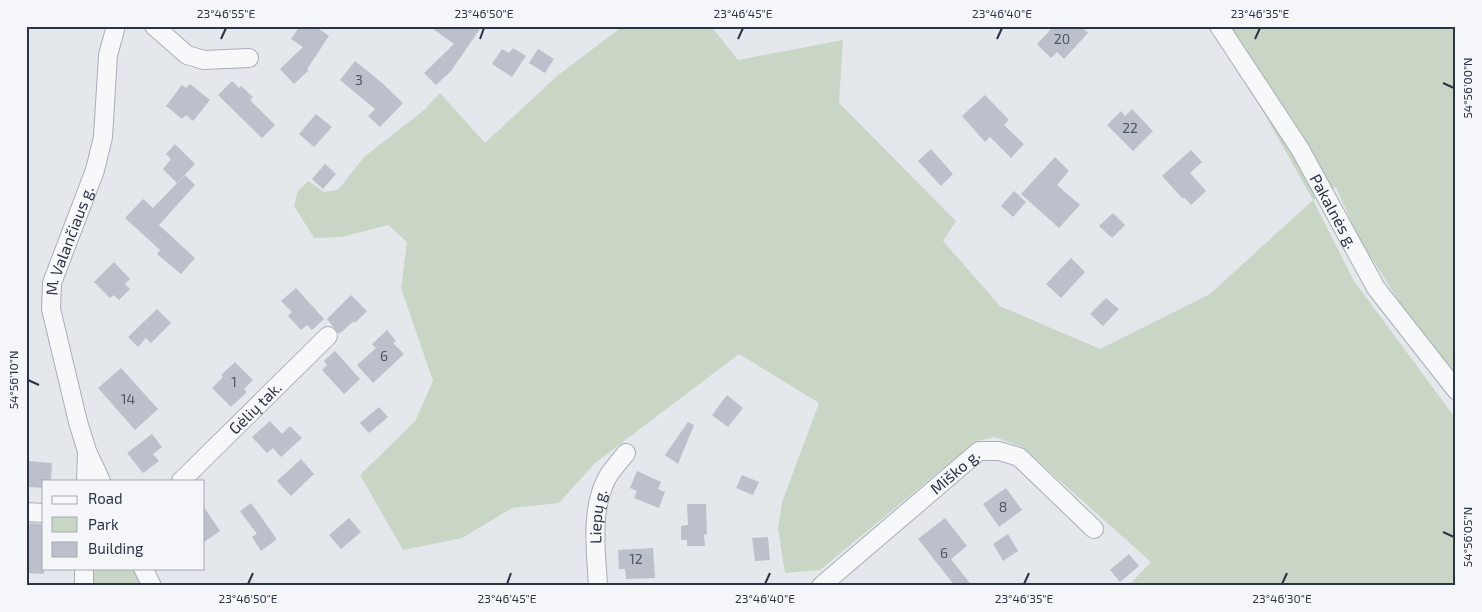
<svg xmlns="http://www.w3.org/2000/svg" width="1482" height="612" font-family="'Exo 2',sans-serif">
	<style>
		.green { fill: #c9d6c5 }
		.building { fill: #bbc0ca }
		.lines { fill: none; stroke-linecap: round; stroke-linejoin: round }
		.minor-casing { stroke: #a9aeb7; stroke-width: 20 }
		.minor { stroke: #f7f8fa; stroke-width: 18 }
		.ticks { fill: none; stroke: #2b3445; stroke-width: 2 }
		.labels { text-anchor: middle; stroke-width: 4.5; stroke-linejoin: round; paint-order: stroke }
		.number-label { font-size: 14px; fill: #4f5766 }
		.street-label { font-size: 16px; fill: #2b3445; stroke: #f4f6f9 }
		.neatline { fill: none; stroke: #2b3445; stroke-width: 2 }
		.ticks-label { font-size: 12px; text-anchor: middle; fill: #2b3445 }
	</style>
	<rect width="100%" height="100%" fill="#e4e7ec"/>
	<g class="green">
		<path d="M623 26H711L738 60 843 40 839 103 956 221 943 241 1000 306 1100 349 1210 294 1313 200 1251 90 1208 26H1456V377L1411 320 1358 237 1336 187 1313 200 1354 281 1456 419V586H1128L1151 562 1022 447 995 437 976 441 820 570 785 573 778 529 782 502 819 403 739 354 595 463 559 503 512 508 462 538 403 550 360 475 415 421 433 381 401 288 407 242 388 225 342 237 314 238 294 206 298 191 308 181 324 192 338 190 364 157 424 110 440 93 485 143 557 76Z"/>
		<path d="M92 568H136L145 586H92Z"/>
	</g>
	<g class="building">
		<path d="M300 26H315L329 36 307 69 309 70 294 84 280 69 303 47 291 39Z"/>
		<path d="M429 26H482L451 71 436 85 424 73 454 44Z"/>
		<path d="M1054 26H1081L1088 33 1064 59 1057 52 1051 58 1037 44Z"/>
		<path d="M513 48 526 56 512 77 492 64 502 49 509 53Z"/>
		<path d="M538 49 554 59 545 73 529 63Z"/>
		<path d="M355 61 381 82 403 103 380 127 368 116 375 109 340 80Z"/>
		<path d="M232 81 239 88 241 86 253 97 250 100 275 125 262 138 218 95Z"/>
		<path d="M190 84 210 100 193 121 186 115 182 119 166 106 182 85 186 88Z"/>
		<path d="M985 95 1009 120 1004 125 1024 144 1011 158 990 137 985 142 962 116Z"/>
		<path d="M1132 109 1153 131 1133 151 1107 125 1121 111 1125 116Z"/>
		<path d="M316 114 332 127 314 147 299 134Z"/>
		<path d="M175 144 195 164 177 183 163 169 171 159 166 154Z"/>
		<path d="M931 149 953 174 941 186 918 161Z"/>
		<path d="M1191 150 1202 162 1190 173 1206 191 1191 205 1184 197 1183 199 1162 176Z"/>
		<path d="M1055 157 1069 171 1057 185 1080 205 1059 228 1021 194Z"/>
		<path d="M325 164 336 174 323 189 312 179Z"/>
		<path d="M185 175 195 185 159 225 195 258 181 274 157 254 160 250 125 218 143 199 153 208Z"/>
		<path d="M1014 191 1026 202 1013 217 1001 206Z"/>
		<path d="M1113 213 1125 225 1112 238 1099 226Z"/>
		<path d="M1071 258 1085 272 1061 298 1046 284Z"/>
		<path d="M114 262 130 279 125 284 130 289 119 300 114 295 110 298 94 282Z"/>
		<path d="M296 288 324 319 312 330 307 325 301 330 288 316 292 312 281 301Z"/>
		<path d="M351 295 367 311 355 323 354 321 339 334 327 319Z"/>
		<path d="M1106 298 1119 309 1103 326 1090 314Z"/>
		<path d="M157 309 171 323 151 343 146 338 138 347 128 337Z"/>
		<path d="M387 330 396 341 393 343 404 354 373 383 357 365 376 348 372 344Z"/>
		<path d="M335 351 360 379 344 394 322 370 327 365 324 361Z"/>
		<path d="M235 362 253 380 244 389 247 392 231 407 212 388 223 377 221 375Z"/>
		<path d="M121 368 158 409 135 430 98 388Z"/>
		<path d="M727 395 743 408 728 427 712 415Z"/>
		<path d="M379 407 388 417 369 433 360 423Z"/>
		<path d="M270 421 282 434 290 426 302 438 281 457 273 448 267 453 252 437Z"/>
		<path d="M688 422 694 425 678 464 665 455Z"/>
		<path d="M152 434 162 447 153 454 159 461 143 473 127 453Z"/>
		<path d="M301 459 314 474 291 496 277 481Z"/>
		<path d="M29 461 52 463 51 481H44V488L28 487Z"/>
		<path d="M637 471 661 482 658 489 665 492 659 508 634 498 637 491 630 488Z"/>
		<path d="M742 475 759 482 753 495 736 488Z"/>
		<path d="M1006 488 1022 510 999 527 983 504Z"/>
		<path d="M251 503 276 538V540L261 551 252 537 257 534 240 511Z"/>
		<path d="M687 504H706L707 534 704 535 705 546H687V540H681V526L688 525Z"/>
		<path d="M204 507 220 531 204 542Z"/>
		<path d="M349 518 361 532 341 549 329 535Z"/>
		<path d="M945 518 967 546 951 559 972 586H955L918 539Z"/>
		<path d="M26 523 43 524 44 574 26 573Z"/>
		<path d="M1008 534 1018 551 1003 561 993 544Z"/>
		<path d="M768 537 770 560 755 561 752 538Z"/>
		<path d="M653 548 655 578 626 579 625 569H619L618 550Z"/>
		<path d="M1129 554 1139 566 1120 582 1110 570Z"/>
	</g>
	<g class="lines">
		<g class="minor-casing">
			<g id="minor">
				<path d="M154 26 187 55 204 60 249 58"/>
				<path id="s1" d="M1219 26 1300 149 1376 288 1456 390"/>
				<path d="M86 481 87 454"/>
				<path id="s2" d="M101 481 87 451 78 422 51 309 52 283 95 170 103 137 108 55 116 26"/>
				<path id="s3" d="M181 481 328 336"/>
				<path d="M26 512 44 513"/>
				<path d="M143 568 152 586"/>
				<path d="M84 586V568"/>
				<path id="s4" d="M598 586C596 551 590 510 607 478 612 469 620 461 626 453"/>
				<path id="s5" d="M821 586 979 451H999L1019 457 1094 529"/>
			</g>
		</g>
		<use href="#minor" class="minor"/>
	</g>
	<path class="ticks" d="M221 39 226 28M480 39 484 28M738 39 743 28M997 39 1002 28M1255 39 1260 28M1443 83 1454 88M28 380 39 385M1443 532 1454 537M248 584 253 573M507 584 511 573M765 584 770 573M1024 584 1029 573M1282 584 1287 573"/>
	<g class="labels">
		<g class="number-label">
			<text x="1062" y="44">20</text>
			<text x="359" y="85">3</text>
			<text x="1130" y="133">22</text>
			<text x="384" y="361">6</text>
			<text x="234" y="387">1</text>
			<text x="128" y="404">14</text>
			<text x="1003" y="512">8</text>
			<text x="944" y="558">6</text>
			<text x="636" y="564">12</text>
		</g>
		<g class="street-label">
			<text dy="6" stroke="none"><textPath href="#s1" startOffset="218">Pakalnės g.</textPath></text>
			<text dy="6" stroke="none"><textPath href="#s2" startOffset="251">M. Valančiaus g.</textPath></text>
			<text dy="6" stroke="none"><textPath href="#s3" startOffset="104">Gėlių tak.</textPath></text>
			<text dy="6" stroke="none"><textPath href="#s5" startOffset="176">Miško g.</textPath></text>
			<text dy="6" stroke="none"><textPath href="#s4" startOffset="70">Liepų g.</textPath></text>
		</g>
	</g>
	<rect width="1482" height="612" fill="none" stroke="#f4f6f9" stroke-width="55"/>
	<rect x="42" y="480" width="162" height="90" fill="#f4f6f9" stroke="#a4a8b1"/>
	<rect x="52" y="496" width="25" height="8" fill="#f7f8fa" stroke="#a4a8b1"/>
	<text x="88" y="504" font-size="15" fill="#2b3445">Road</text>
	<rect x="52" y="517" width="25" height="15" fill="#c9d6c5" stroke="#a4a8b1"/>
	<text x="88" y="530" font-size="15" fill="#2b3445">Park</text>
	<rect x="52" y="542" width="25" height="15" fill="#bbc0ca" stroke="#a4a8b1"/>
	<text x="88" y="554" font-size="15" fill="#2b3445">Building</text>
	<rect x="28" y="28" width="1426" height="556" class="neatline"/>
	<g class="ticks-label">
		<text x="226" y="18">23°46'55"E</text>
		<text x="484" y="18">23°46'50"E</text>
		<text x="743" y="18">23°46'45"E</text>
		<text x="1002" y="18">23°46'40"E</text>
		<text x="1260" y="18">23°46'35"E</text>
		<text transform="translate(1468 88) rotate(-90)" y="4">54°56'00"N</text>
		<text transform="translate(14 380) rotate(-90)" y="4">54°56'10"N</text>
		<text transform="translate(1468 537) rotate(-90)" y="4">54°56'05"N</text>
		<text x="248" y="603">23°46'50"E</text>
		<text x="507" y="603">23°46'45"E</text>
		<text x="765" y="603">23°46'40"E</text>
		<text x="1024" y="603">23°46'35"E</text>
		<text x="1282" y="603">23°46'30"E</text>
	</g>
</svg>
